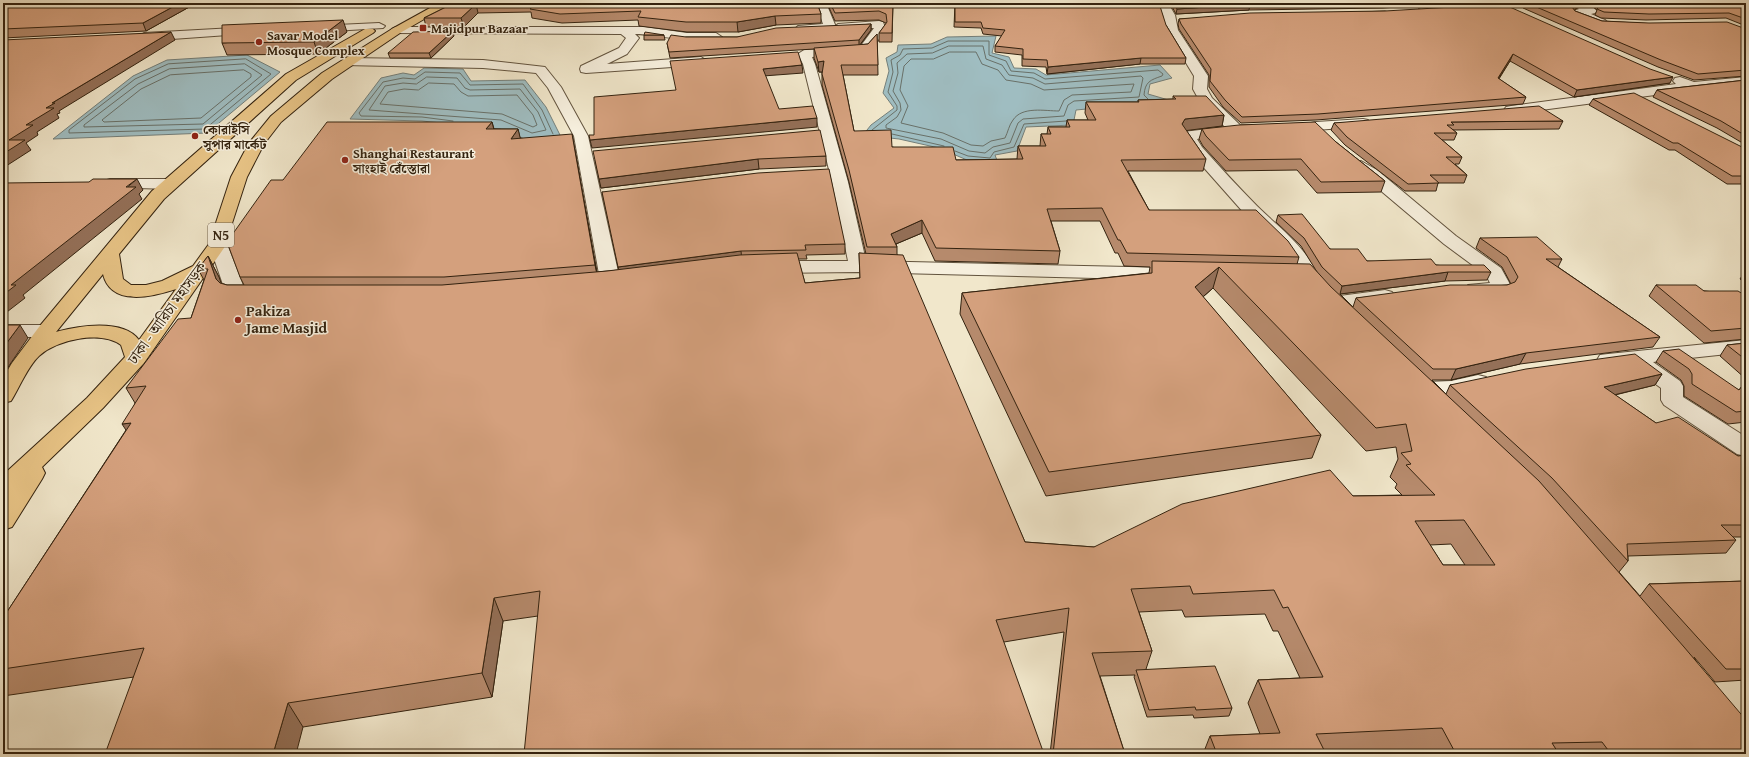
<svg xmlns="http://www.w3.org/2000/svg" width="1749" height="757" font-family="'Gentium Book Plus','Noto Serif Bengali',serif">
	<style>
		.water { fill: #9fbdc1; stroke: #747f7a }
		.lines { fill: none; stroke-linecap: round; stroke-linejoin: round }
		.shore { stroke: #697068; stroke-width: 1 }
		.minor-casing { stroke: #62533e; stroke-width: 2 }
		.trunk-casing { stroke: #33220f; stroke-width: 2 }
		.minor { fill: #f6efdd; fill-rule: evenodd }
		.trunk { fill: #e8c486; fill-rule: evenodd }
		.wall { fill: #b68a6c; stroke: #33220f; fill-rule: evenodd }
		.shaded-wall { fill: #947058; stroke: #33220f }
		.building { fill: #d4a07d; stroke: #33220f; fill-rule: evenodd }
		.poi-dot { fill: #8f2418; stroke: #f6efdd; stroke-width: 1.5 }
		.labels { text-anchor: middle; stroke-width: 3; stroke-linejoin: round; paint-order: stroke }
		.far-poi-label { font-size: 13px; font-weight: bold; fill: #33220f; stroke: #f6efdd; text-anchor: start }
		.shield { fill: #f6efdd; stroke: #6e604d; stroke-width: 1 }
		.shield-label { font-size: 14px; font-weight: bold; fill: #33220f }
		.poi-label { font-size: 15px; font-weight: bold; fill: #33220f; stroke: #f6efdd; text-anchor: start }
		.street-label { font-size: 15px; fill: #33220f; stroke: #f6efdd }
	</style>
	<rect width="100%" height="100%" fill="#f1e7cb"/>
	<filter id="stains"><feTurbulence type="fractalNoise" baseFrequency=".005" numOctaves="4"/><feColorMatrix values="0 0 0 0 .2 0 0 0 0 .09 0 0 0 0 .02 0 0 0 .5 -.17"/></filter>
	<radialGradient id="worn" r=".72"><stop offset=".6" stop-color="#630" stop-opacity="0"/><stop offset="1" stop-color="#630" stop-opacity=".3"/></radialGradient>
	<g class="water">
		<path d="M996 36 992 53 1009 57 1014 68 1036 69 1046 75 1160 65 1172 78 1150 84 1148 94 1172 101 1076 110 1073 125 1026 127 1017 151 995 155 998 163 967 160 939 148 899 139 863 135 871 125 894 108 883 93 889 71 886 58 897 52 898 45 931 44 947 37Z"/>
		<path d="M247 55 280 72 207 133 53 139 133 76 167 60Z"/>
		<path d="M424 68 463 69 471 81 525 80 546 107 561 137 531 142 500 129 422 121 350 119 381 78 403 73 414 75Z"/>
	</g>
	<g class="lines">
		<g class="shore">
			<path d="M949 46H983L986 59 1002 65 1009 75 1033 78 1045 84 1141 76 1143 78 1139 97 1074 101 1068 105 1064 116 1023 119 1018 123 1010 143 993 147 985 153 969 151 941 139 886 128V125L897 117 901 110 900 103 893 91 898 73 897 63 907 54 932 53Z"/>
			<path d="M950 52H976L982 64 998 70 1006 80 1031 84 1044 90 1134 84 1131 92 1072 95 1064 100 1059 111C1045 111 1022 106 1013 120 1009 125 1008 132 1005 138L991 141 983 146 971 145 943 133 901 123 908 106 900 90 904 66 911 59H933Z"/>
			<path d="M246 59 271 74 205 129 69 133V130L135 79 168 64Z"/>
			<path d="M245 64 262 75 203 124 84 127V125L138 84 169 69Z"/>
			<path d="M244 70 251 74V77L201 118 104 122 102 120 141 89 170 75Z"/>
			<path d="M427 77 457 78 465 88 470 90 520 89 538 112 546 130 532 133 501 120 369 110 385 86 403 83 416 84Z"/>
			<path d="M429 83 454 84 461 92 468 96 517 95 533 115 537 125 533 127 502 114 380 104 388 92 404 89 418 90Z"/>
			<path d="M453 121 422 117 361 116 359 113 383 82 403 78 415 79 425 72 460 73 470 85 523 84 542 110 553 134"/>
			<path d="M872 130 897 110V106L888 92 893 72 891 60 900 55 903 49 932 48 948 41H989V55L1006 61 1011 71 1034 73 1045 79 1158 70 1163 74 1162 76C1150 80 1145 82 1144 95L1148 99"/>
			<path d="M892 134 944 146"/>
			<path d="M955 151 968 156 990 158 994 152 1014 147 1024 124 1066 121"/>
		</g>
		<g class="minor-casing">
			<g id="minor">
				<path d="M816 3H826L836 27 830 30H798L796 28 798 26 823 24Z"/>
				<path d="M1158 3H1168L1175 15 1178 30 1208 76 1207 89 1212 98 1240 125 1264 126 1266 129 1264 132 1259 133 1197 139 1202 147C1220 167 1238 187 1257 206 1279 228 1307 247 1319 278L1316 282 1309 284 1302 282 1287 254 1244 213 1190 152 1181 135 1183 132 1225 127 1199 100 1193 89 1194 76 1166 30 1163 15Z"/>
				<path d="M1475 3H1541L1536 6 1425 12 1419 9 1425 6Z"/>
				<path d="M1570 3C1580 3 1589 3 1597 11L1595 13 1591 14 1605 20 1607 22 1601 25 1573 15 1571 13 1573 11 1579 9Z"/>
				<path d="M879 21 883 22 886 30 868 53 812 57 815 64 848 182 866 261 1174 268 1181 270 1183 274 1181 278 1174 280 858 272 771 273 764 271 762 267 764 263 771 261H848L832 182 803 64 798 54 804 50 860 47 874 28 842 29 836 26 838 24Z"/>
				<path d="M379 23 385 26 383 28 316 32 310 29 316 26Z"/>
				<path d="M252 27 256 29 258 31 256 33 144 41 138 37 144 33Z"/>
				<path d="M396 27H645L687 33H716L722 37C714 48 650 33 635 34L639 38 627 54 607 64 701 57 707 61 701 65 586 73 581 72 580 69 581 66 619 48 626 38 621 34 392 33 390 31 392 29Z"/>
				<path d="M348 58 483 60 545 67 561 87 588 136 621 285 618 289 611 291 604 289 601 285 574 136 548 88 536 73 483 68 344 65 342 62 344 59Z"/>
				<path d="M1680 77 1694 82 1746 77V85L1693 90 1511 114 1506 113 1504 110 1506 107 1511 106 1676 84 1673 81 1675 78Z"/>
				<path d="M1363 119 1368 120 1370 123 1368 126 1316 130 1311 129 1309 126 1311 123 1316 122Z"/>
				<path d="M1361 161 1377 170 1456 236 1501 268 1512 288 1509 292 1475 295 1468 293 1465 289 1468 285 1490 283 1486 275 1444 244 1355 169 1353 166 1355 163Z"/>
				<path d="M110 179H170L176 181 178 184 176 187 170 189 104 187 102 184 104 181Z"/>
				<path d="M218 239 224 240 227 244 246 293 259 295 262 299 259 303 252 305 231 303 228 299 209 244 212 240Z"/>
				<path d="M1385 290 1392 292 1395 296 1392 300 1332 309 1325 307 1322 303 1325 299 1332 297Z"/>
				<path d="M3 325H46L53 327 56 331 53 335 46 337H3Z"/>
				<path d="M1746 340V352L1653 362 1680 381 1683 386V397L1746 437V456L1737 454 1664 405 1661 400V388L1628 364 1608 366 1600 365 1597 360 1600 355 1608 354Z"/>
				<path d="M1414 375 1422 377 1427 382 1451 381 1478 375 1486 377 1489 382 1486 387C1470 391 1427 402 1413 394 1409 392 1406 386 1403 382L1406 377Z"/>
			</g>
		</g>
		<g class="trunk-casing">
			<path id="trunk" d="M439 3H452L400 33 332 79 281 122 264 144 247 177 224 248 144 363 103 408 42 467 45 473 42 479 12 527 3 530V475L87 398 125 357 121 345C100 330 57 340 39 356 28 366 19 388 11 401L3 403V378L12 363 39 327 152 191 286 74 365 29H373L375 31 373 33 296 80 164 199 119 254 123 279 131 285H146L162 281 193 266 209 244 231 177 249 143 271 116 322 73 392 29ZM103 274C111 307 152 297 176 289L139 340C123 318 77 326 56 332Z"/>
		</g>
		<use href="#minor" class="minor"/>
		<use href="#trunk" class="trunk"/>
	</g>
	<g class="wall">
		<path d="M3 3H190L191 6 146 31 3 38Z"/>
		<path d="M454 3H817L821 14V23L776 25 738 32H687L639 26 638 20 562 23 532 18 531 12 478 13 464 27H426L424 18Z"/>
		<path d="M827 3H893L892 42H879V33L886 24V23L879 20 835 21Z"/>
		<path d="M955 3 1166 25 1186 58 1185 64H1140L1047 74 1046 67 1022 66V55L995 52V46L1002 36 983 34 981 28 954 27Z"/>
		<path d="M1170 3H1456L1383 8 1249 10 1176 14Z"/>
		<path d="M1526 3H1578L1576 9 1574 10 1575 11 1602 21 1746 29V76L1694 80 1658 67 1523 8Z"/>
		<path d="M1579 3H1746V26L1726 18 1646 20 1601 18 1595 15 1597 10 1591 5Z"/>
		<path d="M1385 11 1670 83 1574 97 1510 61 1499 79 1526 97 1523 104 1316 120 1241 123 1223 107 1209 87V75L1179 29 1178 24 1179 19Z"/>
		<path d="M871 24V30L860 45 868 44 877 34 878 75H843L854 131 892 147 956 160 1017 159 1018 146H1040L1041 134H1047L1048 127H1066L1067 120H1088L1085 113 1086 102H1138V100L1173 99V96L1224 115 1222 126 1186 130 1206 159 1203 171H1128L1149 210 1299 257 1297 264 1317 272 1301 246 1276 222 1278 215 1330 249 1367 261 1436 265 1491 272 1487 280 1445 281 1340 294 1353 307 1356 298 1507 285 1511 284 1502 267 1476 248 1480 238 1562 259 1558 267 1660 337 1653 347 1520 364 1451 380H1432L1446 394 1450 385 1662 374 1655 385 1615 395 1656 423 1738 456 1746 455V537H1733L1736 540 1726 553 1628 556V561L1619 572 1640 596 1649 584 1746 581V680L1715 682 1694 657 1746 754H1428L1427 752 1374 754H1203L1210 736 1260 734 1248 703 1258 680 1300 678 1278 631H1273L1265 614 1185 617 1182 610 1139 612 1152 651 1146 669 1232 708 1229 716 1194 718 1193 715 1147 717 1134 677 1135 675 1100 676 1125 754H1050L1064 632 1004 642 538 616 503 621 492 697 303 727 134 677 3 696V618L126 430 135 403 126 388 191 318 204 280 198 269 208 256 219 277 221 283 227 285H244L240 277 283 180 492 122 494 129H518L520 138 574 146 597 272 619 270 602 192 845 244V254L806 255 807 259H798L805 283 860 278 859 253 866 254 849 182 822 85V72H819L814 58V49L670 58 667 43 686 37H737ZM1051 221H1100L1115 253H1118L1124 266 1150 267 1149 273 962 293 960 314 1046 496 1312 458 1321 435 1203 297 1213 288 1366 451 1396 447 1398 459 1390 477 1397 484 1395 488 1402 495 1353 496 1094 547 1025 542 897 254V247L896 244 922 233 935 261 1058 264 1060 251ZM1451 544 1465 565H1443L1430 545Z"/>
		<path d="M347 32 318 54 227 55 222 43Z"/>
		<path d="M644 35H664L665 40H644Z"/>
		<path d="M454 36 431 58H390L388 53Z"/>
		<path d="M1746 80V145L1717 128 1653 97 1657 90Z"/>
		<path d="M1593 99 1746 149V184H1727L1675 150H1669L1589 105Z"/>
		<path d="M1563 121 1559 129 1453 130 1457 133 1454 140H1442L1462 157 1459 164H1455L1467 175 1464 183H1438L1436 191H1405L1345 145 1331 130 1334 123Z"/>
		<path d="M1202 129 1336 142 1385 181 1381 192 1317 193 1297 170 1226 171 1203 146 1199 139Z"/>
		<path d="M826 156V166L759 169 601 188 595 160Z"/>
		<path d="M1746 270V283L1740 279Z"/>
		<path d="M1656 285 1746 296V339L1704 343 1649 296Z"/>
		<path d="M1746 343V379L1720 356 1727 345Z"/>
		<path d="M1663 351 1739 390 1746 381V422L1728 424 1684 396V386L1681 380 1656 362Z"/>
	</g>
	<g class="shaded-wall">
		<path d="M180 3H190L191 6 146 31 143 23Z"/>
		<path d="M1578 3 1576 9 1570 13 1572 7Z"/>
		<path d="M476 4 478 13 464 27 461 18Z"/>
		<path d="M1250 4 1249 10 1176 14 1177 9Z"/>
		<path d="M775 16 776 25 738 32 737 22Z"/>
		<path d="M343 20 347 32 318 54 314 42Z"/>
		<path d="M871 24V30L859 46V40Z"/>
		<path d="M453 31 454 36 431 58 429 53Z"/>
		<path d="M171 32 175 40 59 111 60 113 57 114 59 118 37 132 38 135 26 143 31 150 3 168V154L9 140 26 125 52 103Z"/>
		<path d="M1513 54 1510 61 1495 84 1498 78Z"/>
		<path d="M1141 58 1140 64 1047 74 1048 67Z"/>
		<path d="M824 61V72H819L818 62Z"/>
		<path d="M802 65 803 73 763 76V69Z"/>
		<path d="M1673 77 1670 83 1574 97 1577 90Z"/>
		<path d="M1224 115 1222 126 1183 131 1182 124 1185 119Z"/>
		<path d="M817 118V127L592 148 590 140Z"/>
		<path d="M492 122 495 134 486 129Z"/>
		<path d="M518 129 521 141 511 139Z"/>
		<path d="M572 134 574 146 598 279 595 265Z"/>
		<path d="M758 159 759 169 601 188 599 179Z"/>
		<path d="M137 179 143 190 139 194 142 199 23 295 25 298 3 315V295L11 285Z"/>
		<path d="M922 220V233L891 246V234Z"/>
		<path d="M741 251 742 261 620 276 618 267Z"/>
		<path d="M208 256 219 277 227 300 216 279Z"/>
		<path d="M1219 267 1213 288 1189 309 1195 287Z"/>
		<path d="M1448 272 1445 281 1340 294 1342 286Z"/>
		<path d="M20 325 28 338 4 373 3 371V348Z"/>
		<path d="M1526 353 1520 364 1451 380 1456 369Z"/>
		<path d="M1662 374 1655 385 1597 399 1604 387Z"/>
		<path d="M131 423 137 447 122 424Z"/>
		<path d="M494 598 503 621 492 697 482 673Z"/>
		<path d="M288 703 303 727 296 754H273Z"/>
	</g>
	<g class="building">
		<path d="M3 3H180L143 23 3 29Z"/>
		<path d="M454 3H817L821 14 775 16 737 22H686L638 17 641 11 560 14 530 9 536 4H476L461 18H424Z"/>
		<path d="M830 3H893L892 33H879L887 22 886 14 879 11 835 13Z"/>
		<path d="M955 3H1159L1166 25 1186 58H1141L1048 67 1047 60 1023 59V49L995 46 1005 30 983 28 981 22H955Z"/>
		<path d="M1174 3H1309L1250 4 1177 9Z"/>
		<path d="M1527 3H1578L1572 7 1575 11 1602 21 1649 23 1727 22 1746 29V70L1698 74 1661 60Z"/>
		<path d="M1598 3H1746V19L1729 13 1649 14 1604 12 1597 9 1601 5Z"/>
		<path d="M1503 4 1650 69 1673 77 1577 90 1513 54 1498 78 1526 97 1318 114 1242 117 1225 100 1210 81 1211 69 1181 24 1179 19 1250 13 1385 11Z"/>
		<path d="M343 20 314 42 222 43V25Z"/>
		<path d="M871 24 859 40 669 52 667 43 671 35 686 37H737L776 28Z"/>
		<path d="M453 31 429 53H388L413 32Z"/>
		<path d="M171 32 52 103H55L46 108H54L26 125H33L9 140H25L3 154V40Z"/>
		<path d="M645 32 664 35H644Z"/>
		<path d="M877 34 878 65H841L854 131 891 130 892 147H953L956 160 1023 159 1018 146H1046L1041 134H1051L1048 127H1070L1067 120H1096L1086 102H1139L1138 100 1176 99 1173 96H1206L1224 115 1185 119 1182 124 1206 159 1121 160 1149 210H1256L1288 241 1299 257 1127 253 1120 240H1118L1102 208 1047 209 1060 251 936 248 922 220 891 234 897 247H867L849 170 822 74 824 61 818 62 814 48 868 44Z"/>
		<path d="M798 52 802 65 763 69 779 109 813 106 817 118 590 140 589 135H594V97L676 90 670 61Z"/>
		<path d="M1746 80V136L1721 121 1657 90Z"/>
		<path d="M1634 93 1746 149V176H1732L1678 143H1673L1593 99Z"/>
		<path d="M1539 106 1563 121 1451 122 1454 125H1447L1457 133H1434L1462 157H1446L1467 175H1430L1439 183 1408 184 1347 137 1334 123Z"/>
		<path d="M327 122H492L486 129H518L511 139 572 134 595 265 444 277H240L227 242 271 180H283Z"/>
		<path d="M1315 122 1336 142 1385 181 1321 182 1301 159 1229 160 1206 136 1202 129 1239 125Z"/>
		<path d="M820 130 826 156 758 159 599 179 593 151Z"/>
		<path d="M829 169 845 244 805 245 806 250 741 251 618 267 602 192 758 173Z"/>
		<path d="M93 179H137L126 187H136L11 285H16L3 295V183L89 182Z"/>
		<path d="M1302 214 1330 249H1358L1367 261 1431 259 1436 265H1484L1491 272H1448L1342 286 1322 267 1304 238 1278 215Z"/>
		<path d="M1537 237 1562 259H1546L1660 337 1526 353 1456 369H1433L1356 298 1450 285H1507L1515 282 1518 277 1507 257 1480 238Z"/>
		<path d="M797 253 805 283 860 278 859 253 903 255 1025 542 1094 547 1182 504 1330 470 1353 496 1435 495 1406 465 1411 464 1401 453 1412 451 1406 424 1376 428 1219 267 1195 287 1321 435 1049 472 962 293 1152 273V261L1310 264 1331 287 1539 481 1684 647 1746 720V754H1611L1602 742 1552 743 1559 754H1456L1442 728 1316 734 1326 754H1217L1210 736 1280 733 1258 680 1323 677 1288 607 1283 608 1274 590 1193 594 1190 586 1131 589 1152 651 1092 653 1125 754H1053L1069 608 996 620 1044 754H524L540 591 494 598 482 673 288 703 273 754H105L144 648 3 669V618L131 423 122 424 146 386 126 388 178 319 191 318 208 269H198L208 256 216 279 220 283 227 285H442L607 271 740 255ZM1464 520 1495 565H1443L1415 521Z"/>
		<path d="M1656 285H1696L1704 291H1738L1746 296V328L1711 331Z"/>
		<path d="M3 325H20L3 348Z"/>
		<path d="M1746 343V360L1727 345Z"/>
		<path d="M1679 349 1739 390 1746 381V411L1736 412 1692 384V374L1689 369 1663 351Z"/>
		<path d="M1635 354 1662 374 1604 387 1656 423 1678 417 1738 456 1746 455V525H1721L1736 540 1627 544 1628 561 1552 478 1450 385 1526 369Z"/>
		<path d="M1746 581V669H1726L1649 584Z"/>
		<path d="M1215 666 1232 708 1196 710 1195 707 1149 710 1136 670Z"/>
	</g>
	<g class="poi-dot">
		<rect x="419" y="24" width="8" height="8" rx="2"/>
		<circle cx="259" cy="42" r="4"/>
		<circle cx="195" cy="136" r="4"/>
		<circle cx="345" cy="160" r="4"/>
		<circle cx="238" cy="320" r="4"/>
	</g>
	<g class="labels">
		<g class="far-poi-label">
			<text x="431" y="33">Majidpur Bazaar</text>
			<text x="267" y="40">Savar Model<tspan x="267" dy="15">Mosque Complex</tspan></text>
			<text x="203" y="134">কোরাইসি<tspan x="203" dy="15">সুপার মার্কেট</tspan></text>
			<text x="353" y="158">Shanghai Restaurant<tspan x="353" dy="15">সাংহাই রেঁস্তোরা</tspan></text>
		</g>
		<rect class="shield" x="208" y="223" width="26" height="24" rx="3"/>
		<g class="shield-label">
			<text x="221" y="240">N5</text>
		</g>
		<g class="poi-label">
			<text x="246" y="316">Pakiza<tspan x="246" dy="17">Jame Masjid</tspan></text>
		</g>
		<g class="street-label">
			<text transform="translate(167 313) rotate(-54)" y="5">ঢাকা - আরিচা মহাসড়ক</text>
		</g>
	</g>
	<rect width="1749" height="757" fill="none" stroke="#f1e7cb" stroke-width="16"/>
	<rect x="4" y="4" width="1741" height="749" fill="none" stroke="#33220f" stroke-width="2"/>
	<rect x="8" y="8" width="1733" height="741" fill="none" stroke="#33220f"/>
	<rect width="100%" height="100%" filter="url(#stains)"/>
	<rect width="100%" height="100%" fill="url(#worn)"/>
</svg>
